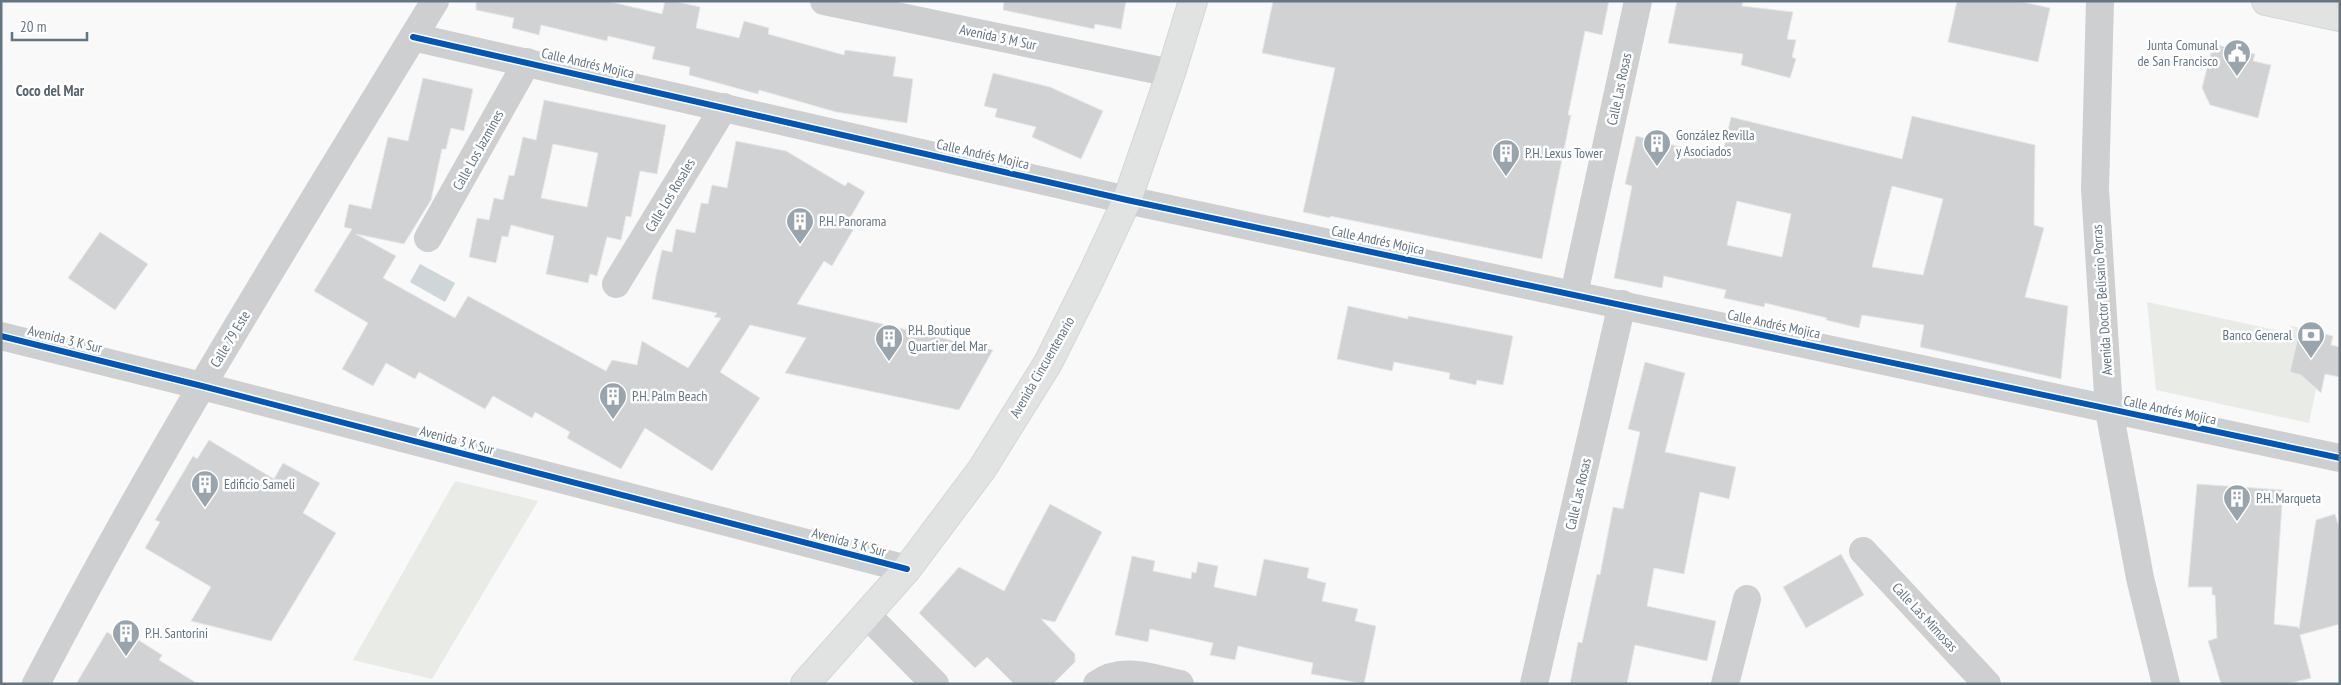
<svg xmlns="http://www.w3.org/2000/svg" width="2341" height="685" font-family="'PT Sans Narrow',sans-serif">
	<style>
		.green { fill: #e8ebe6 }
		.water { fill: #ced6d9 }
		.building { fill: #d0d2d3; stroke: #e8e8e8; fill-rule: evenodd }
		.lines { fill: none; stroke-linecap: round; stroke-linejoin: round }
		.major-casing { stroke: #d5d6d7; stroke-width: 30 }
		.minor { stroke: #cecfd0; stroke-width: 28 }
		.major { stroke: #e1e2e2; stroke-width: 28 }
		.cycleway-casing { stroke: #fff; stroke-width: 9 }
		.cycleway { stroke: #0057b8; stroke-width: 6 }
		.labels { text-anchor: middle; stroke-width: 5; stroke-linejoin: round; paint-order: stroke }
		.street-label { font-size: 14px; fill: #657683; stroke: #fff }
		.poi-label { font-size: 14px; fill: #657683; stroke: #fff; text-anchor: start }
		.neighbourhood-label { font-size: 15px; font-weight: bold; fill: #57646e; stroke: #fff }
	</style>
	<rect width="100%" height="100%" fill="#f9f9f9"/>
	<g class="green">
		<path d="M2147 302 2289 333 2291 326 2300 328 2290 372 2301 375 2316 389 2309 423 2156 390Z"/>
		<path d="M455 481 538 501 432 679 353 660Z"/>
	</g>
	<path class="water" d="M420 264 455 283 445 302 410 282Z"/>
	<g class="building">
		<path d="M476 1H607L662 14 665 1H674L700 7 696 28 739 38 744 21 769 28 768 34 844 55 845 50 896 57 893 76 913 79 907 123 836 112 759 90 758 94 689 75 690 67 652 59 655 47 608 36 607 41 541 25 539 35 512 28 514 18 476 10Z"/>
		<path d="M1004 1H1126L1121 29 1095 24 1094 29 1003 10Z"/>
		<path d="M1273 1H1609L1602 35 1585 31 1568 115H1571L1542 259 1330 216V218L1303 212 1335 68 1262 53Z"/>
		<path d="M1677 1H1743L1742 6 1793 12 1787 39 1796 40 1792 57 1796 59 1790 78 1741 65 1743 54 1668 43Z"/>
		<path d="M1957 1H2019L2050 8 2038 62 1948 42Z"/>
		<path d="M2213 44 2255 54 2253 61 2271 65 2258 118 2210 105 2202 88Z"/>
		<path d="M993 73 1050 87 1103 111 1081 159 1032 137 1036 127 995 117 997 109 984 106Z"/>
		<path d="M423 78 473 89 464 131 451 128 446 149H442L431 200 404 244 356 234 396 256 383 278 455 318 468 296 606 371 612 360 637 365 642 341 688 368 721 318 714 317 717 313 652 299 656 276 662 250 672 252 676 229 695 233 701 203 708 204 712 185 727 188 736 141 786 151 845 186 848 182 865 192 846 225 853 230 832 266 824 261 797 304 993 350 959 410 785 373 806 338 750 325 720 372 760 398 712 471 645 428 621 469 567 438 570 432 535 412 532 418 493 396 485 409 419 372 415 379 386 363 373 386 342 369 368 323 314 291 352 229 344 227 349 204 371 209 388 137 408 141Z"/>
		<path d="M544 100 666 125 657 174 640 171 631 217 626 216 621 240 607 237 597 276 590 274 588 283 546 274 554 236 511 225 508 237 502 236 496 263 469 257 477 218 489 220 494 198 503 200 509 175 514 176 523 137 536 140ZM553 144 598 153 587 207 541 198Z"/>
		<path d="M1912 116 2035 145 2034 225 2044 228 2025 297 2068 306 2061 379 1920 347 1924 325 1862 315 1859 328 1826 320 1827 318 1765 303 1764 307 1724 298 1726 290 1664 276 1662 288 1614 278 1632 186 1625 184 1636 136 1722 157 1731 117 1902 159ZM1892 186 1943 199 1923 275 1872 267ZM1737 201 1791 214 1782 257 1727 245Z"/>
		<path d="M100 232 148 264 115 310 68 278Z"/>
		<path d="M1348 306 1408 319V316L1513 336 1503 385 1477 380 1476 385 1449 379 1450 373 1394 362 1392 371 1337 359Z"/>
		<path d="M2300 328 2333 336 2331 345 2340 347V377L2325 374 2321 393 2301 375 2290 372Z"/>
		<path d="M1645 362 1685 373 1665 452 1736 467 1729 499 1700 492 1684 574 1654 568 1647 606 1716 621 1707 661 1635 645 1627 684H1570L1578 642 1582 643 1597 574 1600 575 1613 507 1623 509 1640 432 1628 429Z"/>
		<path d="M209 440 274 479 283 463 320 483 303 513 336 533 271 641 191 621 211 587 145 548 160 522 155 520 193 456 197 459Z"/>
		<path d="M2197 484 2283 490 2274 624 2298 627 2299 629 2316 520 2335 514 2340 531V624L2300 635 2311 678 2287 684H2221L2208 641 2217 638 2215 595H2212V587H2188Z"/>
		<path d="M1050 504 1102 532 1055 622 1041 619 1075 654V662L1053 684H1014L987 657 975 668 919 613 959 567 1004 591Z"/>
		<path d="M1841 554 1864 595 1806 628 1783 587Z"/>
		<path d="M1132 556 1155 561 1153 571 1191 579 1192 572 1196 573 1198 562 1218 566 1214 587 1256 596 1264 559 1309 568 1307 578 1326 583 1322 601 1358 609 1355 621 1376 626 1364 684 1311 674 1313 663 1238 646 1235 660 1210 655 1213 643 1150 629 1148 642 1115 635Z"/>
		<path d="M107 632 123 642 129 634 162 655 159 660 198 684H76Z"/>
	</g>
	<g class="lines">
		<g class="major-casing">
			<g id="major">
				<path d="M2266 1 2340 17"/>
				<path d="M805 684 907 569 982 469 1048 363 1091 277 1127 200 1171 73 1193 1"/>
			</g>
		</g>
		<g class="minor">
			<path d="M824 1 1171 73"/>
			<path d="M2100 1 2095 189 2109 410 2140 578 2166 684"/>
			<path d="M413 37 1127 200 2340 458"/>
			<path d="M428 238 527 62"/>
			<path d="M616 284 724 107"/>
			<path d="M1574 294 1638 1"/>
			<path d="M1 336 202 386 907 569"/>
			<path d="M1863 551 1987 684"/>
			<path d="M867 615 935 684"/>
			<path d="M36 684C157 450 298 226 435 1"/>
			<path d="M1097 684C1122 666 1152 678 1180 684"/>
			<path d="M1534 684 1622 304"/>
			<path d="M1725 684 1747 599"/>
		</g>
		<use href="#major" class="major"/>
		<g class="cycleway-casing">
			<g id="cycleway">
				<path d="M413 37 1127 200 2340 458"/>
				<path d="M1 336 202 386 907 569"/>
			</g>
		</g>
		<use href="#cycleway" class="cycleway"/>
	</g>
	<defs>
		<g id="civic-pin" transform="scale(1.4375)"><path d="M0 17L-7.5 6A9.5 9.5 0 1 1 7.5 6Z" fill="#99a4ac" stroke="#fff"/><path d="M-.6-6.5H3V-4.5H.6V-3L4-1V1h2V6H-6V1h2V-1L-.6-3ZM-1.2 2.5V6h2.4V2.5Z" fill="#fff"/></g>
		<g id="building-pin" transform="scale(1.4375)"><path d="M0 17L-7.5 6A9.5 9.5 0 1 1 7.5 6Z" fill="#99a4ac" stroke="#fff"/><path d="M-4-6H4V6H1V3H-1V6H-4ZM-2.5-4.3h1.7v1.8h-1.7ZM.8-4.3h1.7v1.8H.8ZM-2.5-1h1.7V.8h-1.7ZM.8-1h1.7V.8H.8Z" fill="#fff"/></g>
		<g id="bank-pin" transform="scale(1.4375)"><path d="M0 17L-7.5 6A9.5 9.5 0 1 1 7.5 6Z" fill="#99a4ac" stroke="#fff"/><path d="M-6-4H6V4H-6ZM0-2.3a2.3 2.3 0 1 0 0 4.6a2.3 2.3 0 1 0 0-4.6Z" fill="#fff"/></g>
	</defs>
	<g fill-rule="evenodd">
		<use href="#civic-pin" x="2237" y="53"/>
		<use href="#building-pin" x="1657" y="143"/>
		<use href="#building-pin" x="1506" y="153"/>
		<use href="#building-pin" x="800" y="221"/>
		<use href="#bank-pin" x="2311" y="335"/>
		<use href="#building-pin" x="889" y="338"/>
		<use href="#building-pin" x="613" y="396"/>
		<use href="#building-pin" x="205" y="484"/>
		<use href="#building-pin" x="2237" y="498"/>
		<use href="#building-pin" x="126" y="633"/>
	</g>
	<g class="labels">
		<g class="street-label">
			<text transform="translate(998 37) rotate(12)" y="5">Avenida 3 M Sur</text>
			<text transform="translate(588 63) rotate(13)" y="5">Calle Andrés Mojica</text>
			<text transform="translate(1619 89) rotate(-78)" y="5">Calle Las Rosas</text>
			<text transform="translate(478 150) rotate(-61)" y="5">Calle Los Jazmines</text>
			<text transform="translate(983 154) rotate(13)" y="5">Calle Andrés Mojica</text>
			<text transform="translate(670 195) rotate(-59)" y="5">Calle Los Rosales</text>
			<text transform="translate(1378 240) rotate(12)" y="5">Calle Andrés Mojica</text>
			<text transform="translate(2102 300) rotate(-94)" y="5">Avenida Doctor Belisario Porras</text>
			<text transform="translate(1774 324) rotate(12)" y="5">Calle Andrés Mojica</text>
			<text transform="translate(65 339) rotate(14)" y="5">Avenida 3 K Sur</text>
			<text transform="translate(230 339) rotate(-59)" y="5">Calle 79 Este</text>
			<text transform="translate(1042 367) rotate(-60)" y="5">Avenida Cincuentenario</text>
			<text transform="translate(2170 410) rotate(12)" y="5">Calle Andrés Mojica</text>
			<text transform="translate(457 440) rotate(15)" y="5">Avenida 3 K Sur</text>
			<text transform="translate(1578 494) rotate(-77)" y="5">Calle Las Rosas</text>
			<text transform="translate(849 542) rotate(15)" y="5">Avenida 3 K Sur</text>
			<text transform="translate(1925 617) rotate(47)" y="5">Calle Las Mimosas</text>
		</g>
		<g class="poi-label">
			<text x="2218" y="50" text-anchor="end">Junta Comunal<tspan x="2218" dy="16">de San Francisco</tspan></text>
			<text x="1676" y="140">González Revilla<tspan x="1676" dy="16">y Asociados</tspan></text>
			<text x="1525" y="158">P.H. Lexus Tower</text>
			<text x="819" y="226">P.H. Panorama</text>
			<text x="908" y="335">P.H. Boutique<tspan x="908" dy="16">Quartier del Mar</tspan></text>
			<text x="2292" y="340" text-anchor="end">Banco General</text>
			<text x="632" y="401">P.H. Palm Beach</text>
			<text x="224" y="489">Edificio Sameli</text>
			<text x="2256" y="503">P.H. Marqueta</text>
			<text x="145" y="638">P.H. Santorini</text>
		</g>
		<g class="neighbourhood-label">
			<text x="50" y="96">Coco del Mar</text>
		</g>
	</g>
	<rect width="2341" height="685" fill="none" stroke="#657683" stroke-width="5"/>
	<path d="M12 32v8h75v-8" fill="none" stroke="#657683" stroke-width="2.5"/>
	<text x="20" y="32" font-size="15" fill="#657683" stroke="#ffffff" stroke-width="4" paint-order="stroke">20 m</text>
</svg>
